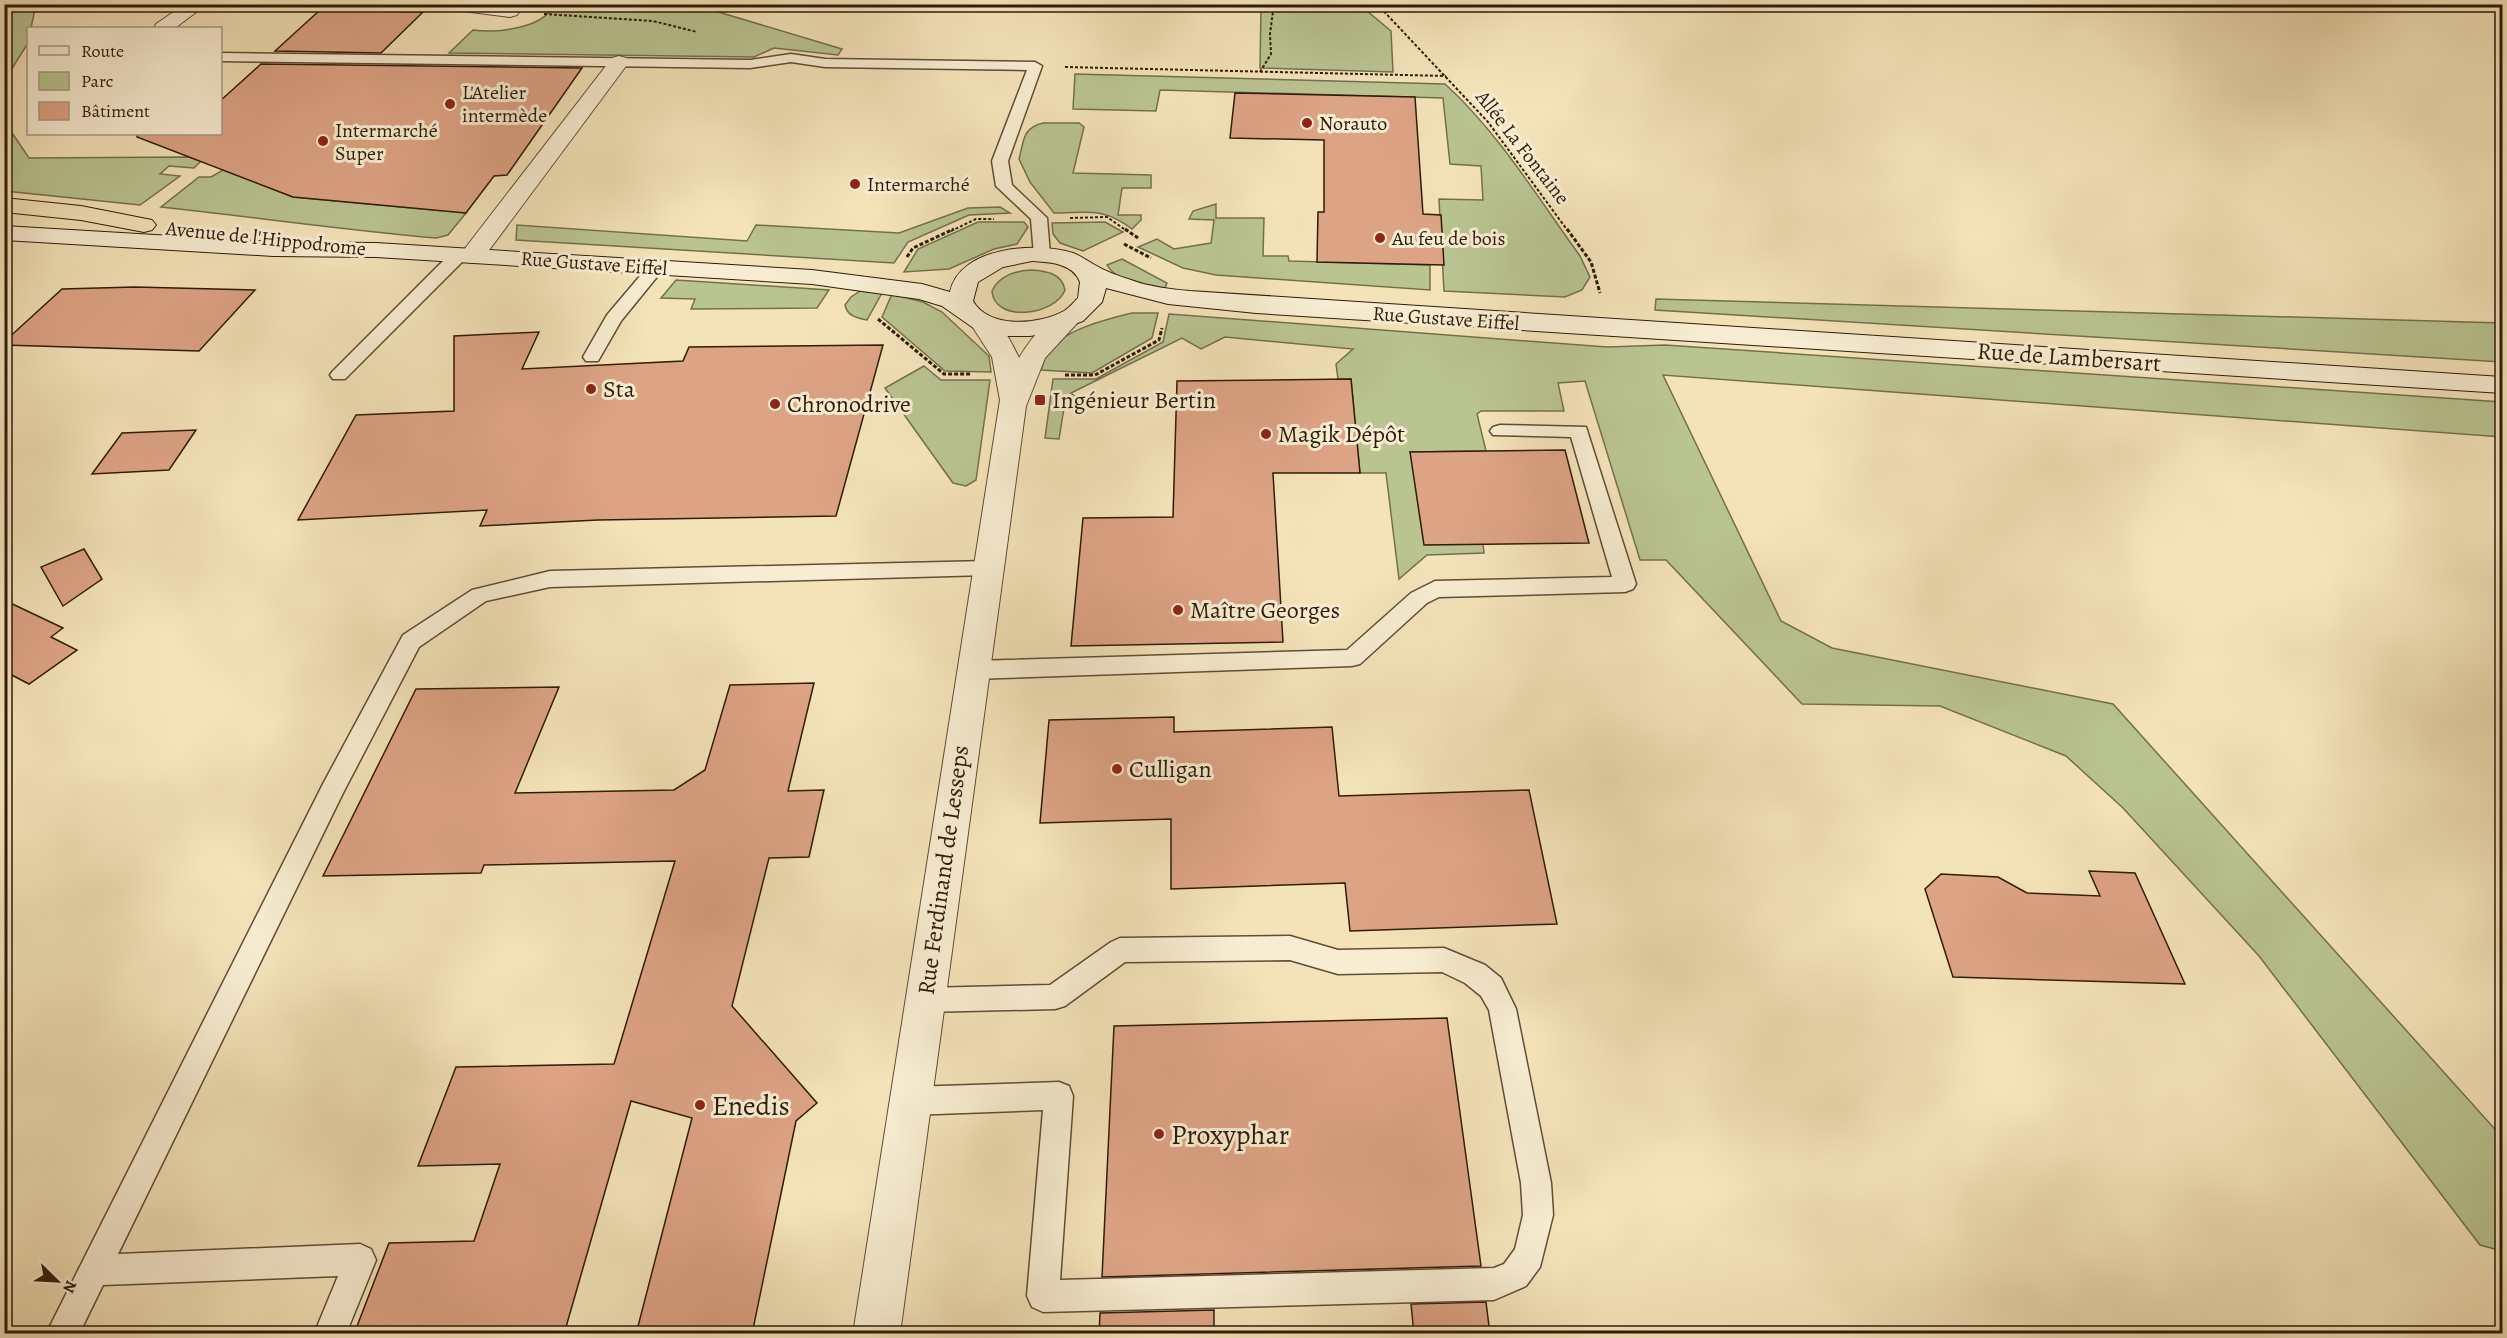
<svg xmlns="http://www.w3.org/2000/svg" width="2507" height="1338" font-family="Alegreya,serif">
	<style>
		.green { fill: #b9c491; stroke: #74704c; stroke-width: 1.5 }
		.building { fill: #dda385; stroke: #2e1b08; stroke-width: 1.5 }
		.lines { fill: none; stroke-linecap: round; stroke-linejoin: round }
		.lane-casing { stroke: #604d34; stroke-width: 3 }
		.street-casing { stroke: #604d34; stroke-width: 2 }
		.secondary-casing { stroke: #2e1b08; stroke-width: 2 }
		.highway-casing { stroke: #2e1b08; stroke-width: 2 }
		.path-far1 { stroke: #2e1b08; stroke-width: 2; stroke-dasharray: 3 2; stroke-linecap: butt }
		.path { stroke: #2e1b08; stroke-width: 3; stroke-dasharray: 4 2; stroke-linecap: butt }
		.lane { fill: #f8edd2; fill-rule: evenodd }
		.street { fill: #f8edd2; fill-rule: evenodd }
		.secondary { fill: #f8edd2; fill-rule: evenodd }
		.highway { fill: #f4e3b9; fill-rule: evenodd }
		.poi-dot { fill: #8f2418; stroke: #f8edd2; stroke-width: 2 }
		.labels { text-anchor: middle; stroke-width: 6; stroke-linejoin: round; paint-order: stroke }
		.far-poi-label { font-size: 20px; fill: #2e1b08; stroke: #f8edd2; text-anchor: start }
		.far-street-label { font-size: 20px; fill: #2e1b08; stroke: #f8edd2 }
		.street-label { font-size: 24px; fill: #2e1b08; stroke: #f8edd2 }
		.poi-label { font-size: 24px; fill: #2e1b08; stroke: #f8edd2; text-anchor: start }
		.near-poi-label { font-size: 28px; fill: #2e1b08; stroke: #f8edd2; text-anchor: start }
	</style>
	<rect width="100%" height="100%" fill="#f4e3b9"/>
	<filter id="stains"><feTurbulence type="fractalNoise" baseFrequency=".00333" numOctaves="4"/><feColorMatrix values="0 0 0 0 .2 0 0 0 0 .09 0 0 0 0 .02 0 0 0 .5 -.17"/></filter>
	<radialGradient id="worn" r=".72"><stop offset=".6" stop-color="#630" stop-opacity="0"/><stop offset="1" stop-color="#630" stop-opacity=".3"/></radialGradient>
	<g class="green">
		<path d="M5 4 31 5 35 9 31 28H28V43L6 78 5 104Z"/>
		<path d="M553 4 695 5 842 49 838 55 774 48 754 57 449 53 473 30C494 33 546 29 553 4Z"/>
		<path d="M1261 5H1364L1366 10 1391 31 1393 72 1260 68Z"/>
		<path d="M1075 74 1445 84C1498 132 1538 198 1580 256L1590 277 1582 290 1565 297 1444 291 1439 199 1483 200 1481 166 1450 164 1443 98 1160 90 1156 111 1073 109Z"/>
		<path d="M4 121 29 158 189 157 201 161 194 168 169 166 160 174 180 176 140 205 5 191Z"/>
		<path d="M1043 123H1079L1084 127 1073 173 1151 175V188H1122L1118 215H1141V220L1132 229C1103 207 1088 213 1054 213L1030 182 1019 159C1024 141 1022 128 1043 123Z"/>
		<path d="M223 170 293 197 466 213 448 235 436 238C344 230 253 217 161 207L199 177H211Z"/>
		<path d="M1216 204V218H1264L1263 256H1288L1289 261 1430 265V290L1216 275 1183 268 1138 247 1157 239 1174 249 1211 243 1214 220 1189 219 1193 211Z"/>
		<path d="M1000 207 1010 213 969 215 908 242 894 263 516 240 517 225 747 241 756 225 899 233 968 208Z"/>
		<path d="M978 222H1024L1028 227 1017 244 994 249 949 269 904 272 918 249Z"/>
		<path d="M1105 222 1123 232 1083 251 1060 243 1053 234 1052 223Z"/>
		<path d="M1122 259 1167 283 1164 290C1146 285 1116 282 1107 265Z"/>
		<path d="M1031 270C1046 271 1062 273 1065 290 1055 316 994 323 992 291 999 276 1015 271 1031 270Z"/>
		<path d="M676 280 829 290 817 308 691 309 695 299 661 298Z"/>
		<path d="M860 291 882 293 867 320C857 318 847 316 845 305L851 297Z"/>
		<path d="M892 294 923 302 942 312 989 356 991 372 945 371 882 317Z"/>
		<path d="M1656 299 2502 323V362L1655 310Z"/>
		<path d="M1132 313H1158L1152 338 1092 373 1041 370C1043 365 1044 358 1047 353 1062 330 1107 319 1132 313Z"/>
		<path d="M1169 314 1607 347 1665 345 2502 402V437L1663 375 1781 621 1832 648 2113 704 2502 1137V1251L2480 1245 2259 956 2123 808 2066 756 1940 706 1802 704 1666 560H1640L1585 381 1558 383 1564 411H1481L1477 414 1486 451 1410 452 1483 544 1484 553 1427 555 1399 579 1386 473H1360L1351 379H1338L1336 364 1353 349 1225 337 1201 349 1182 338 1071 393 1088 408H1064L1059 439 1045 438 1053 379H1096L1163 342Z"/>
		<path d="M924 366 941 380H990L976 480 966 486 953 483 885 388Z"/>
	</g>
	<g class="building">
		<path d="M320 10 423 12 381 53 275 51Z"/>
		<path d="M261 64 582 68 507 175 494 176 466 213 293 197 137 137V134H220V101Z"/>
		<path d="M1235 93 1415 97 1423 214 1441 215 1444 265 1317 262 1318 212H1324V140L1230 138Z"/>
		<path d="M135 287 255 290 199 351 4 345V342L62 289Z"/>
		<path d="M539 332 522 369 683 361 689 347 883 345 836 516 598 520 480 526 487 510 298 520 356 415 454 411V336Z"/>
		<path d="M1351 379 1360 473H1273L1283 642 1071 646 1083 518 1173 517 1177 381Z"/>
		<path d="M196 430 169 470 92 474 122 433Z"/>
		<path d="M1565 450 1589 543 1424 545 1410 452Z"/>
		<path d="M84 549 102 579 63 606 41 567Z"/>
		<path d="M4 600 63 628 51 637 77 650 29 684 4 671Z"/>
		<path d="M814 683 788 791 824 790 809 857 769 858 732 1006 817 1103 796 1121 752 1334H636L692 1118 631 1101 564 1334H354L389 1243 474 1241 500 1164 418 1166 456 1067 614 1064 675 861 484 865 481 873 323 876 416 689 559 687 515 793 674 790 705 770 730 685Z"/>
		<path d="M1174 717V732L1332 727 1339 796 1529 790 1557 924 1350 931 1345 883 1171 889V819L1040 823 1049 720Z"/>
		<path d="M2089 871 2135 873 2185 984 1953 977 1925 889 1941 874 1998 877 2027 893 2100 896Z"/>
		<path d="M1447 1018 1481 1266 1102 1277 1114 1026Z"/>
		<path d="M1486 1302 1490 1334H1414L1411 1304Z"/>
		<path d="M1214 1310V1334H1099L1100 1313Z"/>
	</g>
	<g class="lines">
		<g class="lane-casing">
			<g id="lane">
				<path d="M220 53 750 60 791 54 825 59 1035 62 1042 66 1008 161 1012 185 1047 218 1050 255 1042 260 1034 255 1031 219 996 186 992 161 1027 70 825 67 791 62 750 68 220 61Z"/>
				<path d="M459 250 465 251 467 255 465 259 345 379H333L330 375 333 371 453 251Z"/>
				<path d="M657 262 665 267 621 321 598 361H586L583 357 607 315 651 263Z"/>
				<path d="M1500 425 1586 427 1636 584 1633 589 1625 592 1439 597 1427 603 1360 664 1352 666 972 679 964 676 961 670 964 664 972 661 1347 650 1411 593 1435 581 1612 577 1571 437 1493 435 1490 431 1493 427Z"/>
				<path d="M987 561 994 563 998 568 994 573 987 575 550 587 486 601 419 647 343 793 118 1254 360 1244 371 1249 376 1260 346 1334H314L338 1276 103 1285 79 1334H46L323 784 403 635 472 590 550 571Z"/>
				<path d="M1290 936 1338 950 1444 948 1485 965 1501 978 1516 1009 1551 1183 1553 1215 1540 1267 1526 1286 1494 1300 1043 1312 1032 1307 1027 1296 1043 1110 910 1115 900 1111 896 1101 900 1091 910 1087 1059 1082 1069 1086 1073 1096 1060 1280 1494 1268 1504 1264 1515 1249 1523 1215 1521 1183 1489 1010 1481 996 1465 983 1442 972 1338 974 1290 960 1125 962 1065 1006 1055 1009 924 1012 914 1009 910 1000 914 991 924 988 1050 985 1111 942 1120 938Z"/>
			</g>
		</g>
		<g class="street-casing">
			<g id="street">
				<path d="M185 4H207L175 28H154L156 24Z"/>
				<path d="M446 4H504L517 7 520 11 517 15 510 17 455 10 448 8Z"/>
				<path d="M619 56 626 58 629 62 481 261 472 263 463 261 460 256 463 251 612 58Z"/>
				<path d="M1068 311 1077 314 1081 319 1045 358 1026 406 900 1334H853L1000 400 992 357 970 323 974 318C998 312 1010 339 1019 358 1030 340 1047 317 1068 311Z"/>
			</g>
		</g>
		<g class="secondary-casing">
			<path id="secondary" d="M4 226 273 242 376 243 812 270 922 284 950 292C960 246 1036 242 1073 253 1081 256 1086 260 1093 264 1105 271 1118 276 1131 280 1150 287 1170 289 1190 291L2502 377V393L1256 313 1168 304 1106 288 1102 302 1083 321 1053 332 1030 336H1006L975 329 942 306 919 299 812 284 376 257 273 256 4 240ZM1032 261C1049 262 1073 263 1080 282L1078 298C1074 302 1069 308 1064 311 1039 325 989 329 973 301L978 282 1003 267Z"/>
		</g>
		<g class="highway-casing">
			<path id="highway" d="M4 198 81 206 152 220 156 225 152 230 144 232 81 220 4 212Z"/>
		</g>
		<g class="path-far1">
			<path d="M1377 4 1488 122 1568 231"/>
			<path d="M544 14 653 21 697 32"/>
			<path d="M1065 67 1446 76"/>
			<path d="M1260 72 1271 54 1270 34 1274 4"/>
			<path d="M1070 218 1107 217 1127 231"/>
			<path d="M951 231 976 219H994"/>
		</g>
		<g class="path">
			<path d="M1125 229 1138 238"/>
			<path d="M1567 229 1591 262 1600 293"/>
			<path d="M1124 244 1151 258"/>
			<path d="M907 257 913 248 954 229"/>
			<path d="M878 319 944 374H971"/>
			<path d="M1065 375H1095L1159 340 1162 328"/>
		</g>
		<use href="#lane" class="lane"/>
		<use href="#street" class="street"/>
		<use href="#secondary" class="secondary"/>
		<use href="#highway" class="highway"/>
	</g>
	<g class="poi-dot">
		<circle cx="450" cy="104" r="6"/>
		<circle cx="1307" cy="123" r="6"/>
		<circle cx="323" cy="141" r="6"/>
		<circle cx="855" cy="184" r="6"/>
		<circle cx="1380" cy="238" r="6"/>
		<circle cx="591" cy="389" r="6"/>
		<rect x="1034" y="394" width="12" height="12" rx="3"/>
		<circle cx="775" cy="404" r="6"/>
		<circle cx="1266" cy="434" r="6"/>
		<circle cx="1178" cy="610" r="6"/>
		<circle cx="1117" cy="769" r="6"/>
		<circle cx="700" cy="1105" r="6"/>
		<circle cx="1159" cy="1134" r="6"/>
	</g>
	<g class="labels">
		<g class="far-poi-label">
			<text x="462" y="99">L'Atelier<tspan x="462" dy="23">intermède</tspan></text>
			<text x="1319" y="130">Norauto</text>
			<text x="335" y="137">Intermarché<tspan x="335" dy="23">Super</tspan></text>
			<text x="867" y="191">Intermarché</text>
			<text x="1392" y="245">Au feu de bois</text>
		</g>
		<g class="far-street-label">
			<text transform="translate(1523 147) rotate(52)" y="7">Allée La Fontaine</text>
			<text transform="translate(266 238) rotate(6)" y="7">Avenue de l'Hippodrome</text>
			<text transform="translate(594 263) rotate(4)" y="7">Rue Gustave Eiffel</text>
			<text transform="translate(1446 318) rotate(4)" y="7">Rue Gustave Eiffel</text>
		</g>
		<g class="street-label">
			<text transform="translate(2069 357) rotate(4)" y="8">Rue de Lambersart</text>
			<text transform="translate(943 870) rotate(-82)" y="8">Rue Ferdinand de Lesseps</text>
		</g>
		<g class="poi-label">
			<text x="603" y="397">Sta</text>
			<text x="1052" y="408">Ingénieur Bertin</text>
			<text x="787" y="412">Chronodrive</text>
			<text x="1278" y="442">Magik Dépôt</text>
			<text x="1190" y="618">Maître Georges</text>
			<text x="1129" y="777">Culligan</text>
		</g>
		<g class="near-poi-label">
			<text x="712" y="1115">Enedis</text>
			<text x="1171" y="1144">Proxyphar</text>
		</g>
	</g>
	<rect width="2507" height="1338" fill="none" stroke="#f4e3b9" stroke-width="24"/>
	<rect x="6" y="6" width="2495" height="1326" fill="none" stroke="#2e1b08" stroke-width="3"/>
	<rect x="12" y="12" width="2483" height="1314" fill="none" stroke="#2e1b08" stroke-width="1.5"/>
	<rect x="27" y="27" width="195" height="108" fill="#f8edd2" stroke="#a79981" stroke-width="1.5"/>
	<rect x="39" y="46" width="30" height="9" fill="#f8edd2" stroke="#a79981" stroke-width="1.5"/>
	<text x="81" y="57" font-size="18" fill="#2e1b08">Route</text>
	<rect x="39" y="72" width="30" height="18" fill="#b9c491" stroke="#a79981" stroke-width="1.5"/>
	<text x="81" y="87" font-size="18" fill="#2e1b08">Parc</text>
	<rect x="39" y="102" width="30" height="18" fill="#dda385" stroke="#a79981" stroke-width="1.5"/>
	<text x="81" y="117" font-size="18" fill="#2e1b08">Bâtiment</text>
	<g transform="translate(57 1281) rotate(114)" stroke="#f8edd2" stroke-width="4.5" paint-order="stroke">
	<path d="M0-4.5L10 22L0 15L-10 22Z" fill="#2e1b08"/>
	<text y="-9" font-size="16" font-weight="bold" text-anchor="middle" fill="#2e1b08">N</text>
	</g>
	<rect width="100%" height="100%" filter="url(#stains)"/>
	<rect width="100%" height="100%" fill="url(#worn)"/>
</svg>
